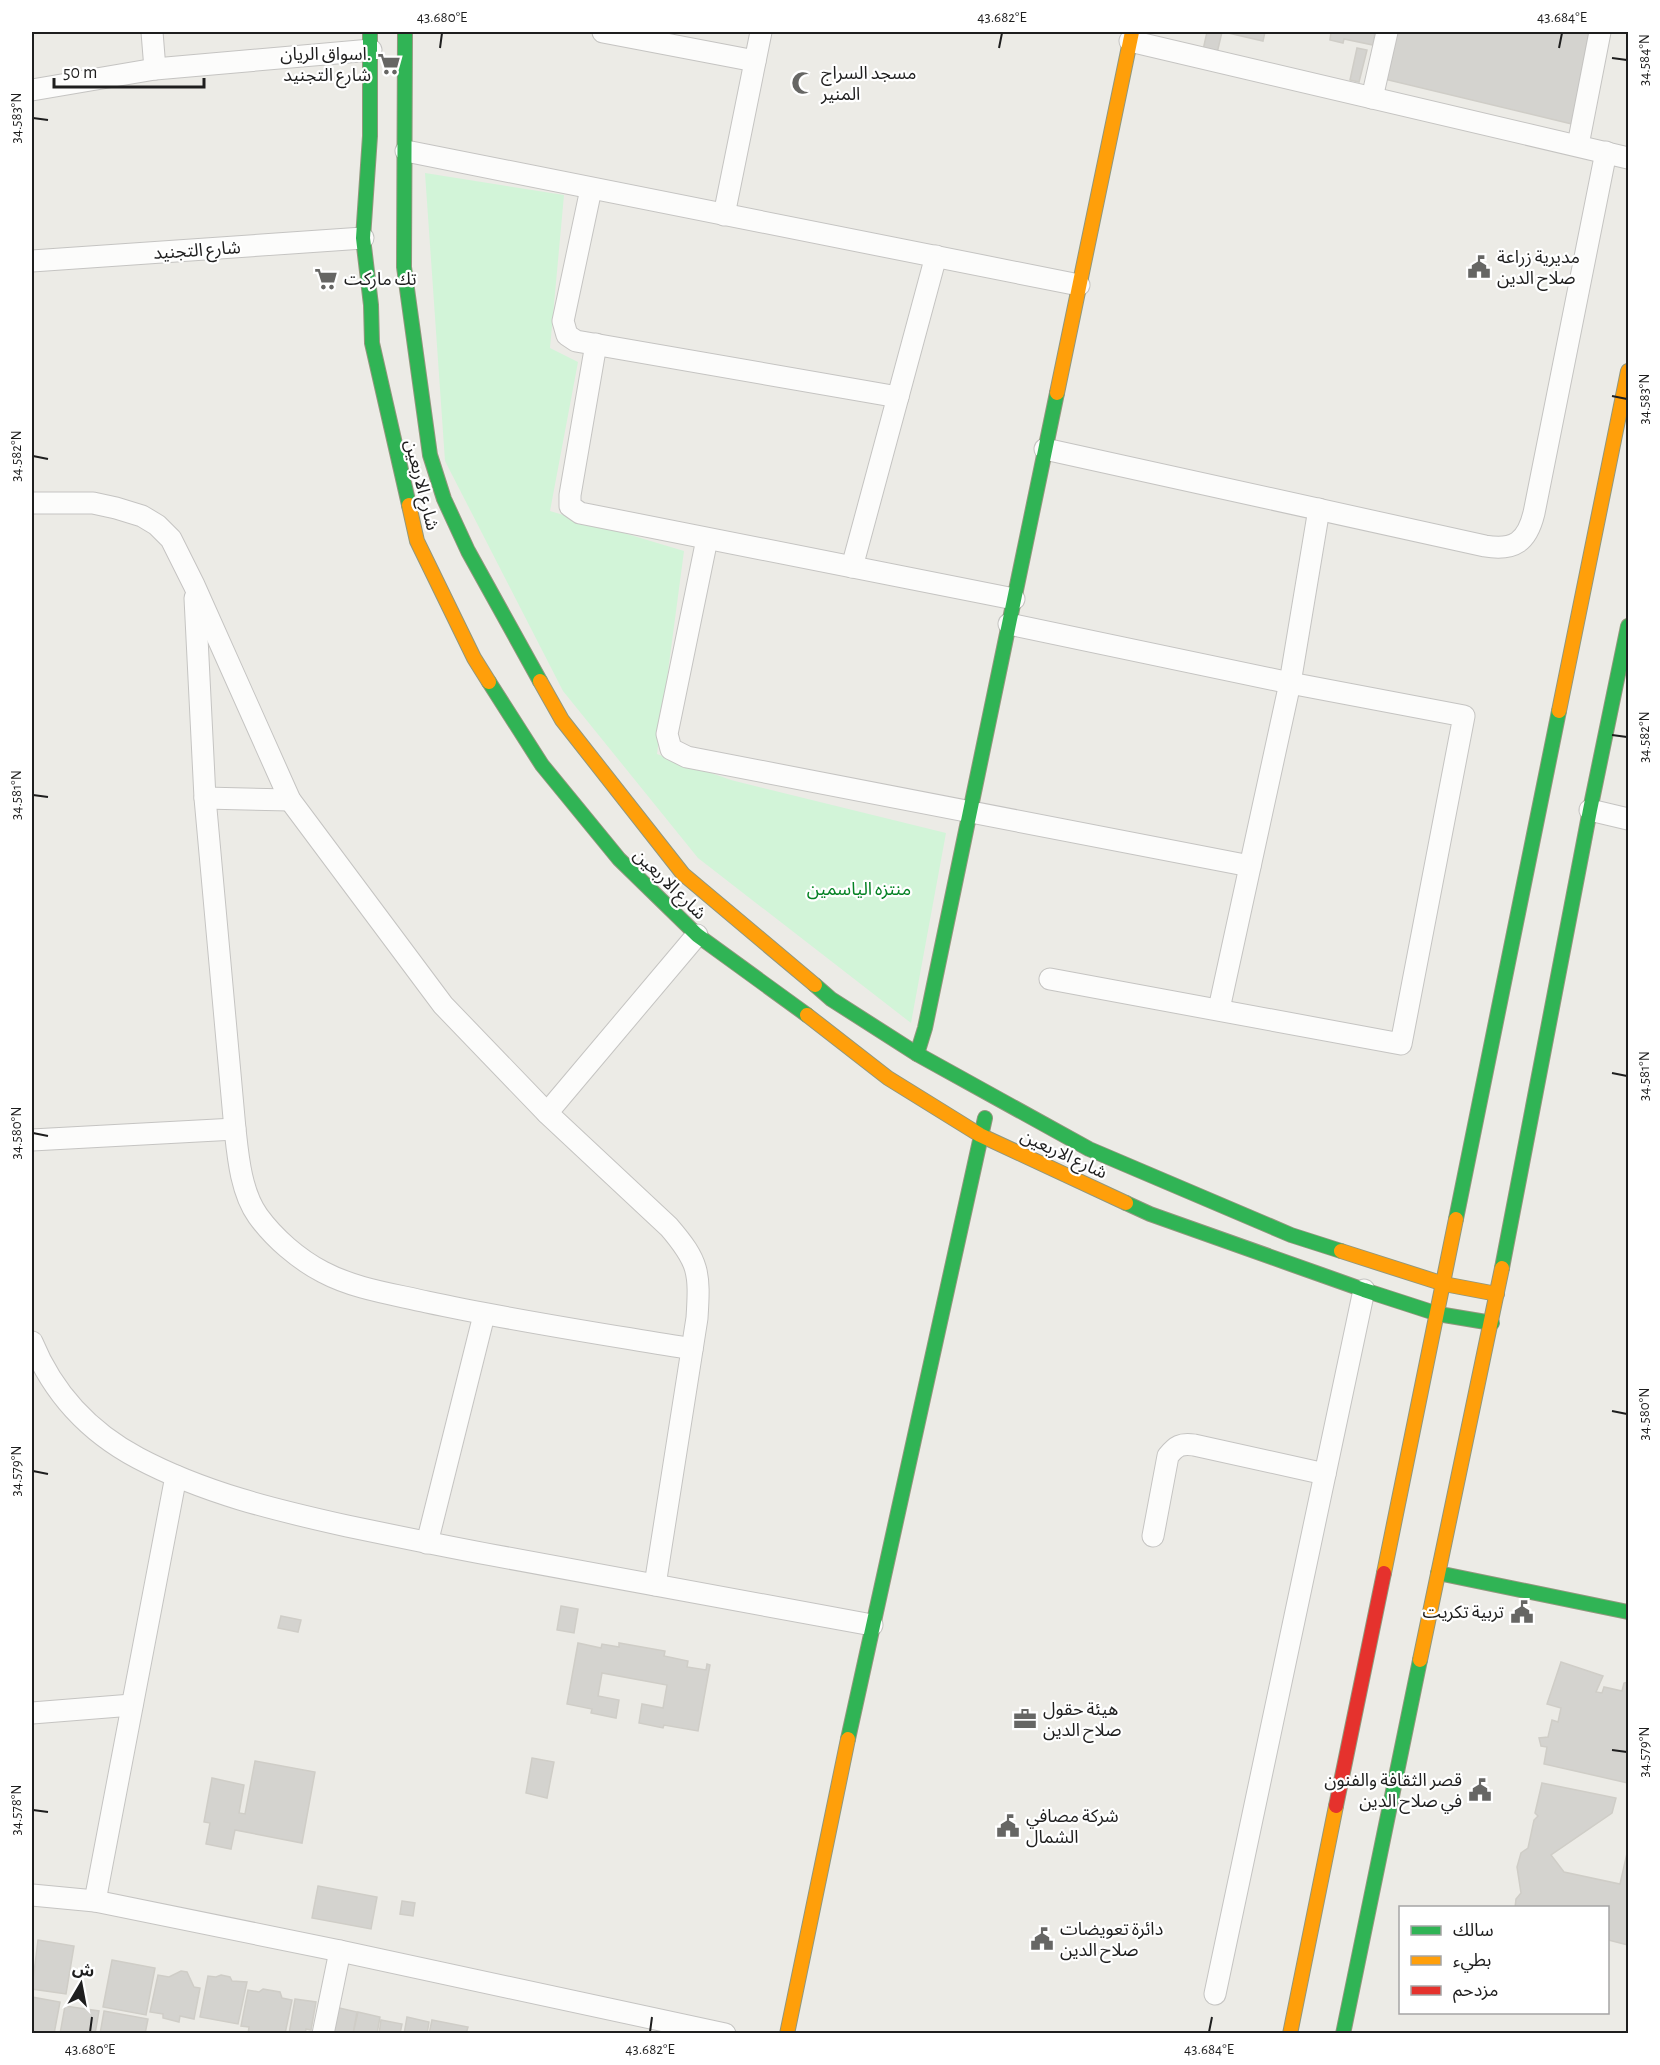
<svg xmlns="http://www.w3.org/2000/svg" width="1660" height="2065" font-family="'Alegreya Sans','Noto Sans Arabic',sans-serif">
	<style>
		.park { fill: #d2f4d8 }
		.building { fill: #d4d3cf; stroke: #cfcdc7; stroke-width: 1.5 }
		.lines { fill: none; stroke-linecap: round; stroke-linejoin: round }
		.street-casing { stroke: #c5c4c2; stroke-width: 23 }
		.fast-casing { stroke: #91977d; stroke-width: 16 }
		.slow-casing { stroke: #91977d; stroke-width: 16 }
		.jam-casing { stroke: #91977d; stroke-width: 16 }
		.street { stroke: #fcfcfb; stroke-width: 21 }
		.fast { stroke: #30b455; stroke-width: 14 }
		.slow { stroke: #ff9f0a; stroke-width: 14 }
		.jam { stroke: #e5322d; stroke-width: 14 }
		.ticks { fill: none; stroke: #1e1e1e; stroke-width: 2 }
		.labels { text-anchor: middle; stroke-width: 4.5; stroke-linejoin: round; paint-order: stroke }
		.poi-label { font-size: 18px; fill: #1e1e1e; stroke: #fff; text-anchor: start }
		.street-label { font-size: 18px; fill: #1e1e1e; stroke: #fff }
		.park-label { font-size: 18px; fill: #058224; stroke: #fff }
		.neatline { fill: none; stroke: #1e1e1e; stroke-width: 2 }
		.ticks-label { font-size: 15px; text-anchor: middle; fill: #1e1e1e }
	</style>
	<rect width="100%" height="100%" fill="#ecebe6"/>
	<path class="park" d="M425 173 564 195 550 348 578 362 550 511 684 551 657 754 731 780 946 833 911 1023 698 858 563 691 445 461Z"/>
	<g class="building">
		<path d="M1207 32H1222L1217 53 1203 50Z"/>
		<path d="M1224 32H1265L1263 41Z"/>
		<path d="M1331 32H1375L1373 45 1344 39 1343 43 1330 40Z"/>
		<path d="M1390 32H1589L1572 124 1380 78Z"/>
		<path d="M1357 48 1367 50 1359 82 1350 80Z"/>
		<path d="M561 1606 578 1609 574 1633 557 1630Z"/>
		<path d="M281 1616 301 1620 298 1632 278 1628Z"/>
		<path d="M578 1643 601 1648 602 1644 619 1647V1643L665 1651 664 1656 688 1661 687 1667 706 1670 707 1664 710 1665 698 1731 664 1725 663 1728 639 1723 642 1704 663 1708 667 1685 602 1673 598 1696 619 1700 616 1718 591 1713 592 1709 567 1704Z"/>
		<path d="M1561 1662 1603 1676 1596 1692 1602 1693 1604 1687 1622 1691 1624 1683 1628 1682V1783L1544 1764 1547 1747 1541 1746 1539 1738 1548 1737 1552 1720 1558 1722 1561 1708 1547 1704Z"/>
		<path d="M532 1758 554 1762 547 1798 526 1793Z"/>
		<path d="M255 1761 315 1772 302 1843 235 1830 231 1849 206 1844 210 1823 204 1822 212 1778 244 1785 239 1813 245 1814Z"/>
		<path d="M1542 1783 1616 1798 1612 1813 1551 1855 1564 1872 1620 1884 1628 1849V1945L1608 1940V1908H1515L1516 1899 1521 1893 1517 1867 1521 1853 1528 1848 1534 1820 1538 1816 1535 1813Z"/>
		<path d="M318 1886 377 1897 371 1929 312 1918Z"/>
		<path d="M402 1901 415 1903 413 1916 400 1914Z"/>
		<path d="M38 1940 74 1946 66 1994 32 1989Z"/>
		<path d="M112 1960 155 1968 146 2015 103 2007Z"/>
		<path d="M181 1971 187 1972 194 1987 200 1988 194 2019 180 2016 179 2022 163 2018V2014L150 2012 158 1975 169 1977Z"/>
		<path d="M221 1975 230 1977 232 1981 247 1982 238 2024 200 2017 208 1976 216 1977Z"/>
		<path d="M263 1989 280 1992 282 1998 292 2000 285 2034H248L249 2027 241 2026 248 1990 259 1992Z"/>
		<path d="M32 1997 60 2002 54 2034H32Z"/>
		<path d="M295 1999 316 2002 311 2030 306 2029 305 2034H289Z"/>
		<path d="M65 2006 99 2011 95 2034H60Z"/>
		<path d="M335 2007 357 2012 353 2034H329Z"/>
		<path d="M104 2011 148 2019 145 2034H100Z"/>
		<path d="M358 2012 380 2017 377 2034H353Z"/>
		<path d="M407 2017 429 2022 427 2034H404Z"/>
		<path d="M381 2020 402 2024 400 2034H379Z"/>
		<path d="M432 2020 468 2027 466 2034H429Z"/>
	</g>
	<g class="lines">
		<g class="street-casing">
			<g id="street">
				<path d="M152 32 155 69"/>
				<path d="M603 32 755 61"/>
				<path d="M1130 41 1628 158"/>
				<path d="M32 90 155 69 371 50"/>
				<path d="M1372 98 1387 32"/>
				<path d="M1578 145 1600 32"/>
				<path d="M406 151 1079 285"/>
				<path d="M591 189 563 321 567 335 576 341 898 397"/>
				<path d="M724 215 761 32"/>
				<path d="M32 261 363 238"/>
				<path d="M596 344 570 495V506L580 513 1014 599"/>
				<path d="M1045 449 1485 546C1514 551 1527 542 1534 513L1606 152"/>
				<path d="M32 503H93L116 508 142 516 157 525 171 539 194 585 290 800 443 1005 547 1113 669 1227C699 1262 700 1272 697 1318L655 1585"/>
				<path d="M707 539 667 734 671 749 687 757 1250 866"/>
				<path d="M852 567 936 256"/>
				<path d="M195 598 205 798 235 1129C238 1157 241 1192 258 1216 274 1238 298 1259 323 1272 355 1289 393 1294 427 1302 515 1321 603 1334 692 1349"/>
				<path d="M1009 624 1290 683 1464 716 1401 1044 1050 979"/>
				<path d="M205 798 290 800"/>
				<path d="M1590 810 1628 819"/>
				<path d="M1219 1009 1290 683 1319 509"/>
				<path d="M547 1113 697 935"/>
				<path d="M32 1140 235 1129"/>
				<path d="M32 1342C53 1393 89 1432 138 1458 204 1493 275 1510 347 1526 395 1536 443 1546 492 1555 618 1579 745 1602 872 1625"/>
				<path d="M1153 1536 1168 1456C1176 1446 1181 1443 1194 1445L1325 1474"/>
				<path d="M427 1543 484 1315"/>
				<path d="M32 1713 132 1705"/>
				<path d="M32 1895 95 1901 340 1951 725 2034"/>
				<path d="M95 1901 176 1476"/>
				<path d="M1215 1994 1364 1290"/>
				<path d="M323 2034 340 1951"/>
			</g>
		</g>
		<g class="fast-casing">
			<g id="fast">
				<path d="M370 32V136L363 238 371 305 372 343 409 505"/>
				<path d="M405 32 404 267 430 455 444 499 468 551 540 681"/>
				<path d="M489 682 542 765 619 859 697 935 807 1015"/>
				<path d="M815 985 831 999 917 1054 1089 1149 1291 1235 1341 1251"/>
				<path d="M917 1054 925 1028 1057 393"/>
				<path d="M1126 1203 1150 1214 1364 1290 1438 1314 1492 1323"/>
				<path d="M1456 1219 1559 711"/>
				<path d="M1502 1268 1590 810 1628 626"/>
				<path d="M1438 1573 1628 1612"/>
				<path d="M848 1739 985 1118"/>
				<path d="M1343 2034 1420 1660"/>
			</g>
		</g>
		<g class="slow-casing">
			<g id="slow">
				<path d="M1057 393 1132 32"/>
				<path d="M409 505 417 541 474 658 489 682"/>
				<path d="M540 681 562 720 683 874 815 985"/>
				<path d="M1559 711 1628 371"/>
				<path d="M807 1015 888 1078 980 1135 1126 1203"/>
				<path d="M1341 1251 1444 1284 1497 1294"/>
				<path d="M1384 1573 1456 1219"/>
				<path d="M1420 1660 1502 1268"/>
				<path d="M787 2034 848 1739"/>
				<path d="M1290 2034 1336 1806"/>
			</g>
		</g>
		<g class="jam-casing">
			<path id="jam" d="M1336 1806 1384 1573"/>
		</g>
		<use href="#street" class="street"/>
		<use href="#fast" class="fast"/>
		<use href="#slow" class="slow"/>
		<use href="#jam" class="jam"/>
	</g>
	<path class="ticks" d="M440 48 442 33M999 48 1002 33M1559 48 1562 33M1612 58 1627 60M33 118 48 120M1612 396 1627 399M33 456 48 459M1612 735 1627 737M33 795 48 797M1612 1073 1627 1076M33 1133 48 1136M1612 1411 1627 1414M33 1471 48 1474M1612 1750 1627 1752M33 1810 48 1812M90 2032 92 2017M650 2032 652 2017M1209 2032 1212 2017"/>
	<defs>
		<g id="supermarket-bare" transform="scale(1.8)"><path d="M-6-5.5h2.5l.6 2H6L4.5 2H-2.5L-4.4-4H-6ZM-1.5 3.2a1.3 1.3 0 1 0 .1 0ZM3 3.2a1.3 1.3 0 1 0 .1 0Z" fill="#666664" stroke="#fff" stroke-width="2.5" paint-order="stroke"/></g>
		<g id="mosque-bare" transform="scale(1.8)"><path d="M3.5-4.9A6 6 0 1 0 3.5 4.9A5 5 0 1 1 3.5-4.9Z" fill="#666664" stroke="#fff" stroke-width="2.5" paint-order="stroke"/></g>
		<g id="civic-bare" transform="scale(1.8)"><path d="M-.6-6.5H3V-4.5H.6V-3L4-1V1h2V6H-6V1h2V-1L-.6-3ZM-1.2 2.5V6h2.4V2.5Z" fill="#666664" stroke="#fff" stroke-width="2.5" paint-order="stroke"/></g>
		<g id="office-bare" transform="scale(1.8)"><path d="M-6-3h4V-5.5h4V-3h4V5H-6ZM-1-4.5V-3h2v-1.5ZM-6 0V1H6V0Z" fill="#666664" stroke="#fff" stroke-width="2.5" paint-order="stroke"/></g>
	</defs>
	<g fill-rule="evenodd">
		<use href="#supermarket-bare" x="389" y="64"/>
		<use href="#mosque-bare" x="803" y="83"/>
		<use href="#civic-bare" x="1479" y="267"/>
		<use href="#supermarket-bare" x="326" y="279"/>
		<use href="#civic-bare" x="1522" y="1612"/>
		<use href="#office-bare" x="1025" y="1719"/>
		<use href="#civic-bare" x="1480" y="1790"/>
		<use href="#civic-bare" x="1008" y="1826"/>
		<use href="#civic-bare" x="1042" y="1939"/>
	</g>
	<g class="labels">
		<g class="poi-label">
			<text x="371" y="60" text-anchor="end">اسواق الريان.<tspan x="371" dy="21">شارع التجنيد</tspan></text>
			<text x="821" y="79">مسجد السراج<tspan x="821" dy="21">المنير</tspan></text>
			<text x="1497" y="263">مديرية زراعة<tspan x="1497" dy="21">صلاح الدين</tspan></text>
			<text x="344" y="285">تك ماركت</text>
			<text x="1504" y="1618" text-anchor="end">تربية تكريت</text>
			<text x="1043" y="1715">هيئة حقول<tspan x="1043" dy="21">صلاح الدين</tspan></text>
			<text x="1462" y="1786" text-anchor="end">قصر الثقافة والفنون<tspan x="1462" dy="21">في صلاح الدين</tspan></text>
			<text x="1026" y="1822">شركة مصافي<tspan x="1026" dy="21">الشمال</tspan></text>
			<text x="1060" y="1935">دائرة تعويضات<tspan x="1060" dy="21">صلاح الدين</tspan></text>
		</g>
		<g class="street-label">
			<text transform="translate(197 250) rotate(-4)" y="6">شارع التجنيد</text>
			<text transform="translate(422 485) rotate(76)" y="6">شارع الاربعين</text>
			<text transform="translate(670 884) rotate(44)" y="6">شارع الاربعين</text>
			<text transform="translate(1064 1154) rotate(25)" y="6">شارع الاربعين</text>
		</g>
		<g class="park-label">
			<text x="859" y="895">منتزه الياسمين</text>
		</g>
	</g>
	<rect width="1660" height="2065" fill="none" stroke="#ffffff" stroke-width="66"/>
	<rect x="1399" y="1906" width="210" height="108" fill="#ffffff" stroke="#a5a5a5" stroke-width="1.5"/>
	<rect x="1411" y="1926" width="30" height="9" fill="#30b455" stroke="#a5a5a5" stroke-width="1.5"/>
	<text x="1453" y="1936" font-size="18" fill="#1e1e1e">سالك</text>
	<rect x="1411" y="1956" width="30" height="9" fill="#ff9f0a" stroke="#a5a5a5" stroke-width="1.5"/>
	<text x="1453" y="1966" font-size="18" fill="#1e1e1e">بطيء</text>
	<rect x="1411" y="1986" width="30" height="9" fill="#e5322d" stroke="#a5a5a5" stroke-width="1.5"/>
	<text x="1453" y="1996" font-size="18" fill="#1e1e1e">مزدحم</text>
	<g transform="translate(81 1984) rotate(10)" stroke="#ffffff" stroke-width="4.5" paint-order="stroke">
	<path d="M0-4.5L10 22L0 15L-10 22Z" fill="#1e1e1e"/>
	<text y="-9" font-size="16" font-weight="bold" text-anchor="middle" fill="#1e1e1e">ش</text>
	</g>
	<path d="M54 78v9h150v-9" fill="none" stroke="#1e1e1e" stroke-width="3"/>
	<text x="63" y="78" font-size="18" fill="#1e1e1e" stroke="#ffffff" stroke-width="4.5" paint-order="stroke">50 m</text>
	<rect x="33" y="33" width="1594" height="1999" class="neatline"/>
	<g class="ticks-label">
		<text x="442" y="22">43.680°E</text>
		<text x="1002" y="22">43.682°E</text>
		<text x="1562" y="22">43.684°E</text>
		<text transform="translate(1644 60) rotate(-90)" y="5">34.584°N</text>
		<text transform="translate(16 118) rotate(-90)" y="5">34.583°N</text>
		<text transform="translate(1644 399) rotate(-90)" y="5">34.583°N</text>
		<text transform="translate(16 456) rotate(-90)" y="5">34.582°N</text>
		<text transform="translate(1644 737) rotate(-90)" y="5">34.582°N</text>
		<text transform="translate(16 795) rotate(-90)" y="5">34.581°N</text>
		<text transform="translate(1644 1076) rotate(-90)" y="5">34.581°N</text>
		<text transform="translate(16 1133) rotate(-90)" y="5">34.580°N</text>
		<text transform="translate(1644 1414) rotate(-90)" y="5">34.580°N</text>
		<text transform="translate(16 1471) rotate(-90)" y="5">34.579°N</text>
		<text transform="translate(1644 1752) rotate(-90)" y="5">34.579°N</text>
		<text transform="translate(16 1810) rotate(-90)" y="5">34.578°N</text>
		<text x="90" y="2054">43.680°E</text>
		<text x="650" y="2054">43.682°E</text>
		<text x="1209" y="2054">43.684°E</text>
	</g>
</svg>
